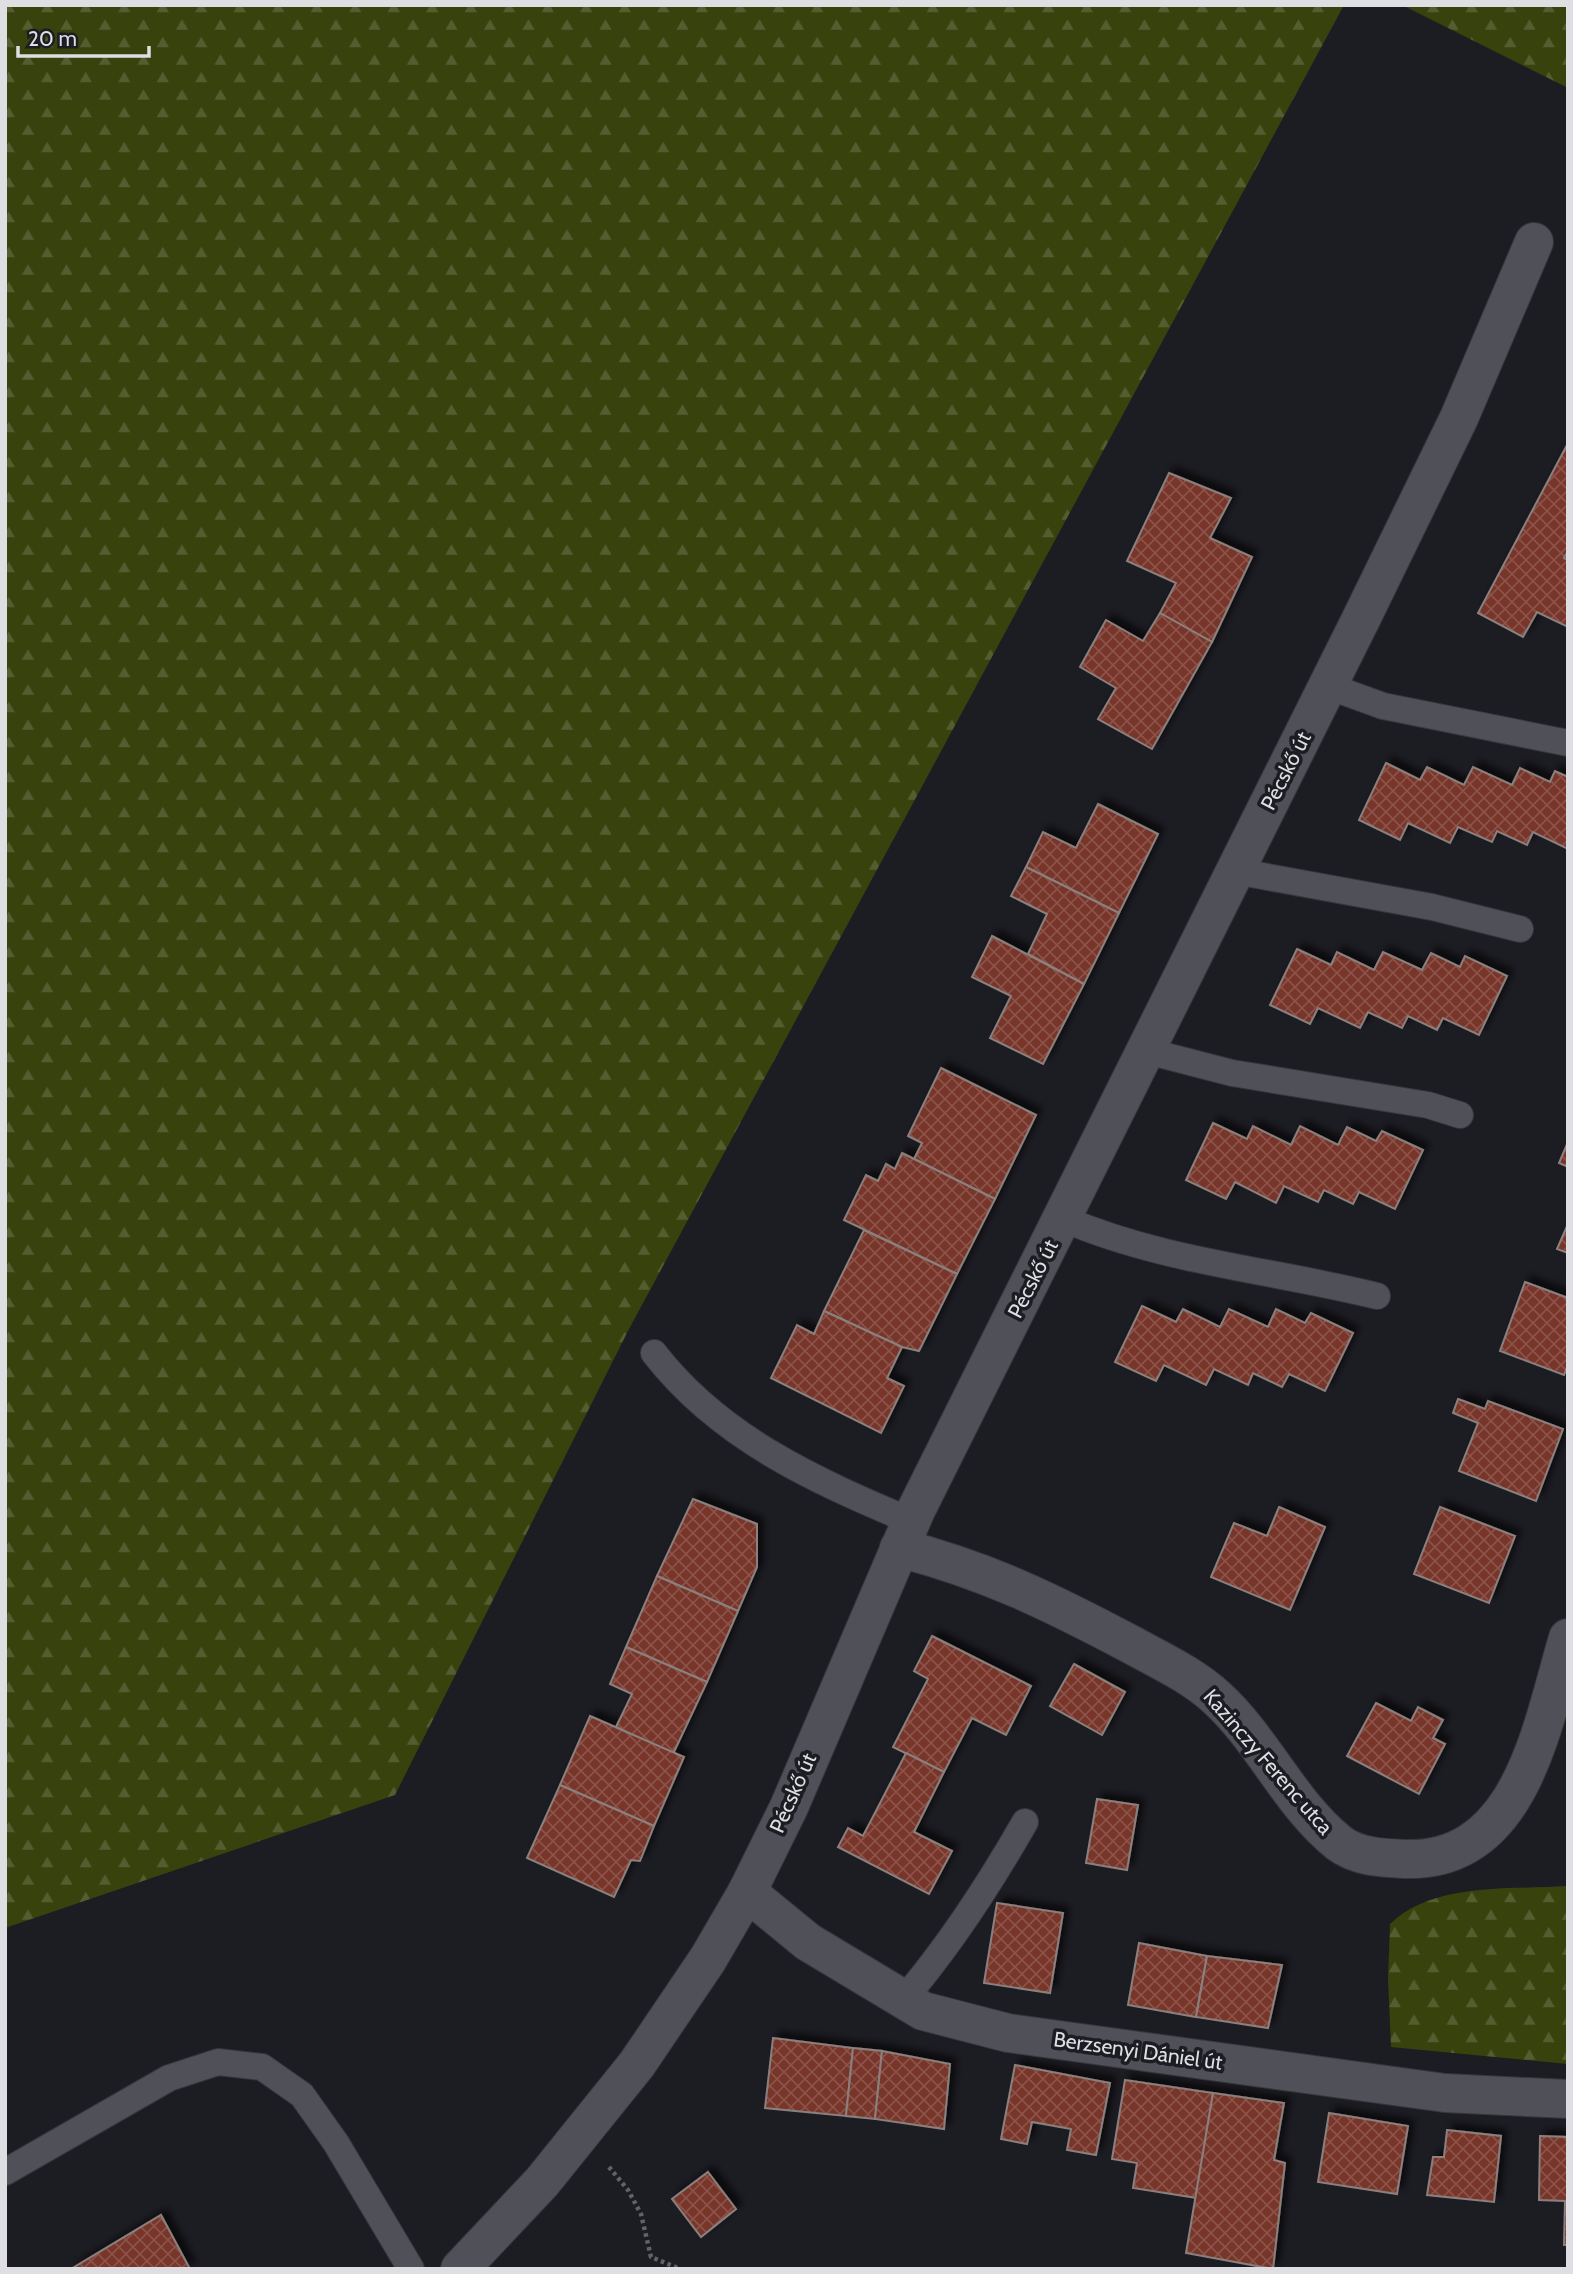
<svg xmlns="http://www.w3.org/2000/svg" width="1573" height="2274" font-family="Cabin,sans-serif">
	<style>
		.forest { fill: url(#forest-firs) }
		.building { fill: url(#building-cross-hatch); stroke: #8a807e; stroke-width: 2; filter: url(#shadow) }
		.lines { fill: none; stroke-linecap: round; stroke-linejoin: round }
		.service-casing { stroke: #36363b; stroke-width: 28 }
		.minor-casing { stroke: #36363b; stroke-width: 40 }
		.path { stroke: #626268; stroke-width: 4.5; stroke-dasharray: 3.5 3.5; stroke-linecap: butt }
		.service { stroke: #505058; stroke-width: 26 }
		.minor { stroke: #505058; stroke-width: 38 }
		.labels { text-anchor: middle; stroke-width: 7; stroke-linejoin: round; paint-order: stroke }
		.street-label { font-size: 21px; fill: #dedee3; stroke: #1c1c23 }
	</style>
	<defs>
		<pattern id="forest-firs" width="22" height="20" patternUnits="userSpaceOnUse" patternTransform="scale(1.75)"><rect width="22" height="20" fill="#37420c"/><path d="M5 1l3.5 6h-7zM16 11l3.5 6h-7z" fill="#545d2f"/></pattern>
		<pattern id="building-cross-hatch" width="8" height="8" patternUnits="userSpaceOnUse" patternTransform="scale(1.75)"><rect width="8" height="8" fill="#783529"/><path d="M0 0l8 8M0 8l8-8" fill="none" stroke="#8b5248"/></pattern>
		<filter id="shadow"><feDropShadow dx="6" dy="-6" stdDeviation="3.5" flood-color="#0009"/></filter>
	</defs>
	<rect width="100%" height="100%" fill="#1c1c23"/>
	<g class="forest">
		<path d="M5 5H1344L629 1329 395 1795 5 1928Z"/>
		<path d="M1403 5H1568V88L1402 5Z"/>
		<path d="M1568 1886V2064L1391 2047 1388 1978 1390 1924C1434 1882 1510 1890 1568 1886Z"/>
	</g>
	<g class="building">
		<path d="M1567 445 1568 551 1564 558 1568 560V627L1537 612 1523 637 1478 613Z"/>
		<path d="M1169 473 1231 498 1210 538 1252 557 1212 642 1160 613 1176 583 1127 561Z"/>
		<path d="M1160 613 1212 642 1152 749 1098 719 1116 688 1080 667 1106 620 1143 641Z"/>
		<path d="M1386 763 1420 780 1427 767 1464 785 1473 767 1512 785 1520 768 1550 782 1555 771 1568 777V849L1533 832 1527 845 1497 831 1492 842 1458 827 1450 843 1408 823 1400 840 1359 820Z"/>
		<path d="M1098 804 1158 834 1119 913 1026 867 1043 832 1076 848Z"/>
		<path d="M1026 867 1119 913 1084 984 1028 954 1047 914 1011 896Z"/>
		<path d="M992 936 1084 984 1043 1064 990 1038 1011 996 972 977Z"/>
		<path d="M1297 949 1331 965 1337 952 1374 970 1383 952 1422 970 1431 953 1460 967 1465 956 1507 976 1479 1035 1443 1018 1437 1030 1408 1016 1402 1028 1368 1012 1360 1028 1318 1008 1310 1024 1270 1005Z"/>
		<path d="M941 1068 1036 1115 995 1199 914 1159 922 1143 908 1136Z"/>
		<path d="M1213 1123 1247 1139 1253 1126 1291 1145 1300 1126 1338 1145 1347 1127 1376 1141 1382 1131 1423 1150 1395 1209 1359 1192 1353 1204 1324 1190 1318 1202 1284 1186 1276 1203 1235 1182 1226 1199 1186 1180Z"/>
		<path d="M1568 1142V1167L1559 1163Z"/>
		<path d="M902 1153 995 1199 957 1274 844 1220 866 1175 878 1181 886 1164 895 1169Z"/>
		<path d="M1568 1224V1253L1557 1249Z"/>
		<path d="M864 1230 957 1274 919 1351 902 1347 824 1311Z"/>
		<path d="M1525 1282 1568 1298V1365L1564 1375 1500 1351Z"/>
		<path d="M1142 1306 1176 1322 1183 1309 1220 1327 1229 1309 1268 1327 1276 1309 1305 1323 1311 1313 1353 1333 1325 1391 1289 1374 1282 1387 1253 1373 1248 1385 1214 1369 1206 1385 1164 1365 1156 1381 1115 1362Z"/>
		<path d="M824 1311 902 1347 887 1378 904 1386 881 1433 771 1378 797 1325 814 1334Z"/>
		<path d="M1458 1399 1485 1409 1488 1401 1563 1429 1536 1501 1459 1471 1478 1423 1453 1413Z"/>
		<path d="M693 1499 757 1524V1567L738 1611 657 1576Z"/>
		<path d="M1279 1507 1325 1527 1290 1610 1211 1577 1234 1523 1267 1536Z"/>
		<path d="M1440 1507 1515 1536 1489 1603 1414 1574Z"/>
		<path d="M657 1576 738 1611 707 1682 626 1647Z"/>
		<path d="M932 1636 1031 1686 1006 1735 972 1718 944 1772 893 1747 928 1679 914 1671Z"/>
		<path d="M626 1647 707 1682 673 1754 616 1727 632 1694 610 1684Z"/>
		<path d="M1074 1664 1125 1692 1102 1735 1050 1706Z"/>
		<path d="M1376 1703 1411 1721 1418 1707 1443 1720 1433 1738 1445 1744 1419 1794 1347 1756Z"/>
		<path d="M590 1716 684 1757 654 1826 560 1785Z"/>
		<path d="M906 1753 944 1772 914 1832 952 1851 929 1894 838 1847 848 1828 863 1836Z"/>
		<path d="M560 1785 654 1826 640 1861 631 1860 614 1897 527 1858Z"/>
		<path d="M1097 1799 1138 1805 1127 1870 1086 1863Z"/>
		<path d="M997 1903 1063 1913 1050 1993 984 1983Z"/>
		<path d="M1139 1943 1207 1956 1196 2017 1128 2005Z"/>
		<path d="M1207 1956 1282 1965 1268 2028 1196 2017Z"/>
		<path d="M773 2038 853 2048 846 2116 765 2108Z"/>
		<path d="M853 2048 882 2051 875 2119 846 2116Z"/>
		<path d="M882 2051 950 2064 944 2129 875 2119Z"/>
		<path d="M1015 2065 1110 2083 1096 2155 1067 2150 1071 2129 1032 2122 1027 2144 1001 2139Z"/>
		<path d="M1125 2080 1213 2093 1197 2198 1133 2188 1137 2163 1112 2159Z"/>
		<path d="M1213 2093 1284 2103 1274 2160 1285 2163 1273 2269 1186 2253Z"/>
		<path d="M1329 2113 1408 2126 1397 2194 1318 2182Z"/>
		<path d="M1447 2130 1501 2136 1494 2202 1427 2195 1433 2157H1444Z"/>
		<path d="M1540 2136 1568 2137V2245H1564L1565 2201 1539 2200Z"/>
		<path d="M708 2172 736 2209 701 2237 672 2199Z"/>
		<path d="M161 2215 190 2269H71Z"/>
	</g>
	<g class="lines">
		<g class="service-casing">
			<g id="service">
				<path d="M1328 686 1383 706 1568 743"/>
				<path d="M1235 871 1432 907 1520 929"/>
				<path d="M1147 1051 1232 1073 1428 1105 1460 1115"/>
				<path d="M1064 1219C1164 1262 1273 1270 1377 1296"/>
				<path d="M654 1353C720 1438 814 1480 911 1521"/>
				<path d="M903 2000C951 1944 989 1885 1025 1822"/>
				<path d="M5 2172 169 2078 218 2062 262 2067 302 2095 336 2143 411 2269"/>
			</g>
		</g>
		<g class="minor-casing">
			<g id="minor">
				<path d="M899 1548C986 1570 1053 1603 1132 1645 1161 1661 1192 1675 1217 1698 1263 1740 1290 1804 1339 1843 1357 1857 1383 1858 1405 1859 1522 1863 1542 1724 1568 1638"/>
				<path d="M747 1892 808 1942 923 2011 1008 2033 1445 2093 1568 2099"/>
				<path d="M460 2269 542 2182 637 2064 708 1959 747 1892 789 1807 916 1510 1362 617 1459 418 1534 242"/>
			</g>
		</g>
		<path class="path" d="M609 2167 628 2190 641 2214 651 2257 680 2269"/>
		<use href="#service" class="service"/>
		<use href="#minor" class="minor"/>
	</g>
	<g class="labels">
		<g class="street-label">
			<text transform="translate(1286 771) rotate(-63)" y="7">Pécskő út</text>
			<text transform="translate(1033 1279) rotate(-63)" y="7">Pécskő út</text>
			<text transform="translate(1268 1762) rotate(49)" y="7">Kazinczy Ferenc utca</text>
			<text transform="translate(793 1793) rotate(-66)" y="7">Pécskő út</text>
			<text transform="translate(1138 2051) rotate(8)" y="7">Berzsenyi Dániel út</text>
		</g>
	</g>
	<rect width="1573" height="2274" fill="none" stroke="#dedee3" stroke-width="14"/>
	<path d="M18 46v10h131v-10" fill="none" stroke="#dedee3" stroke-width="3.5"/>
	<text x="28" y="46" font-size="21" fill="#dedee3" stroke="#1c1c23" stroke-width="5" paint-order="stroke">20 m</text>
</svg>
